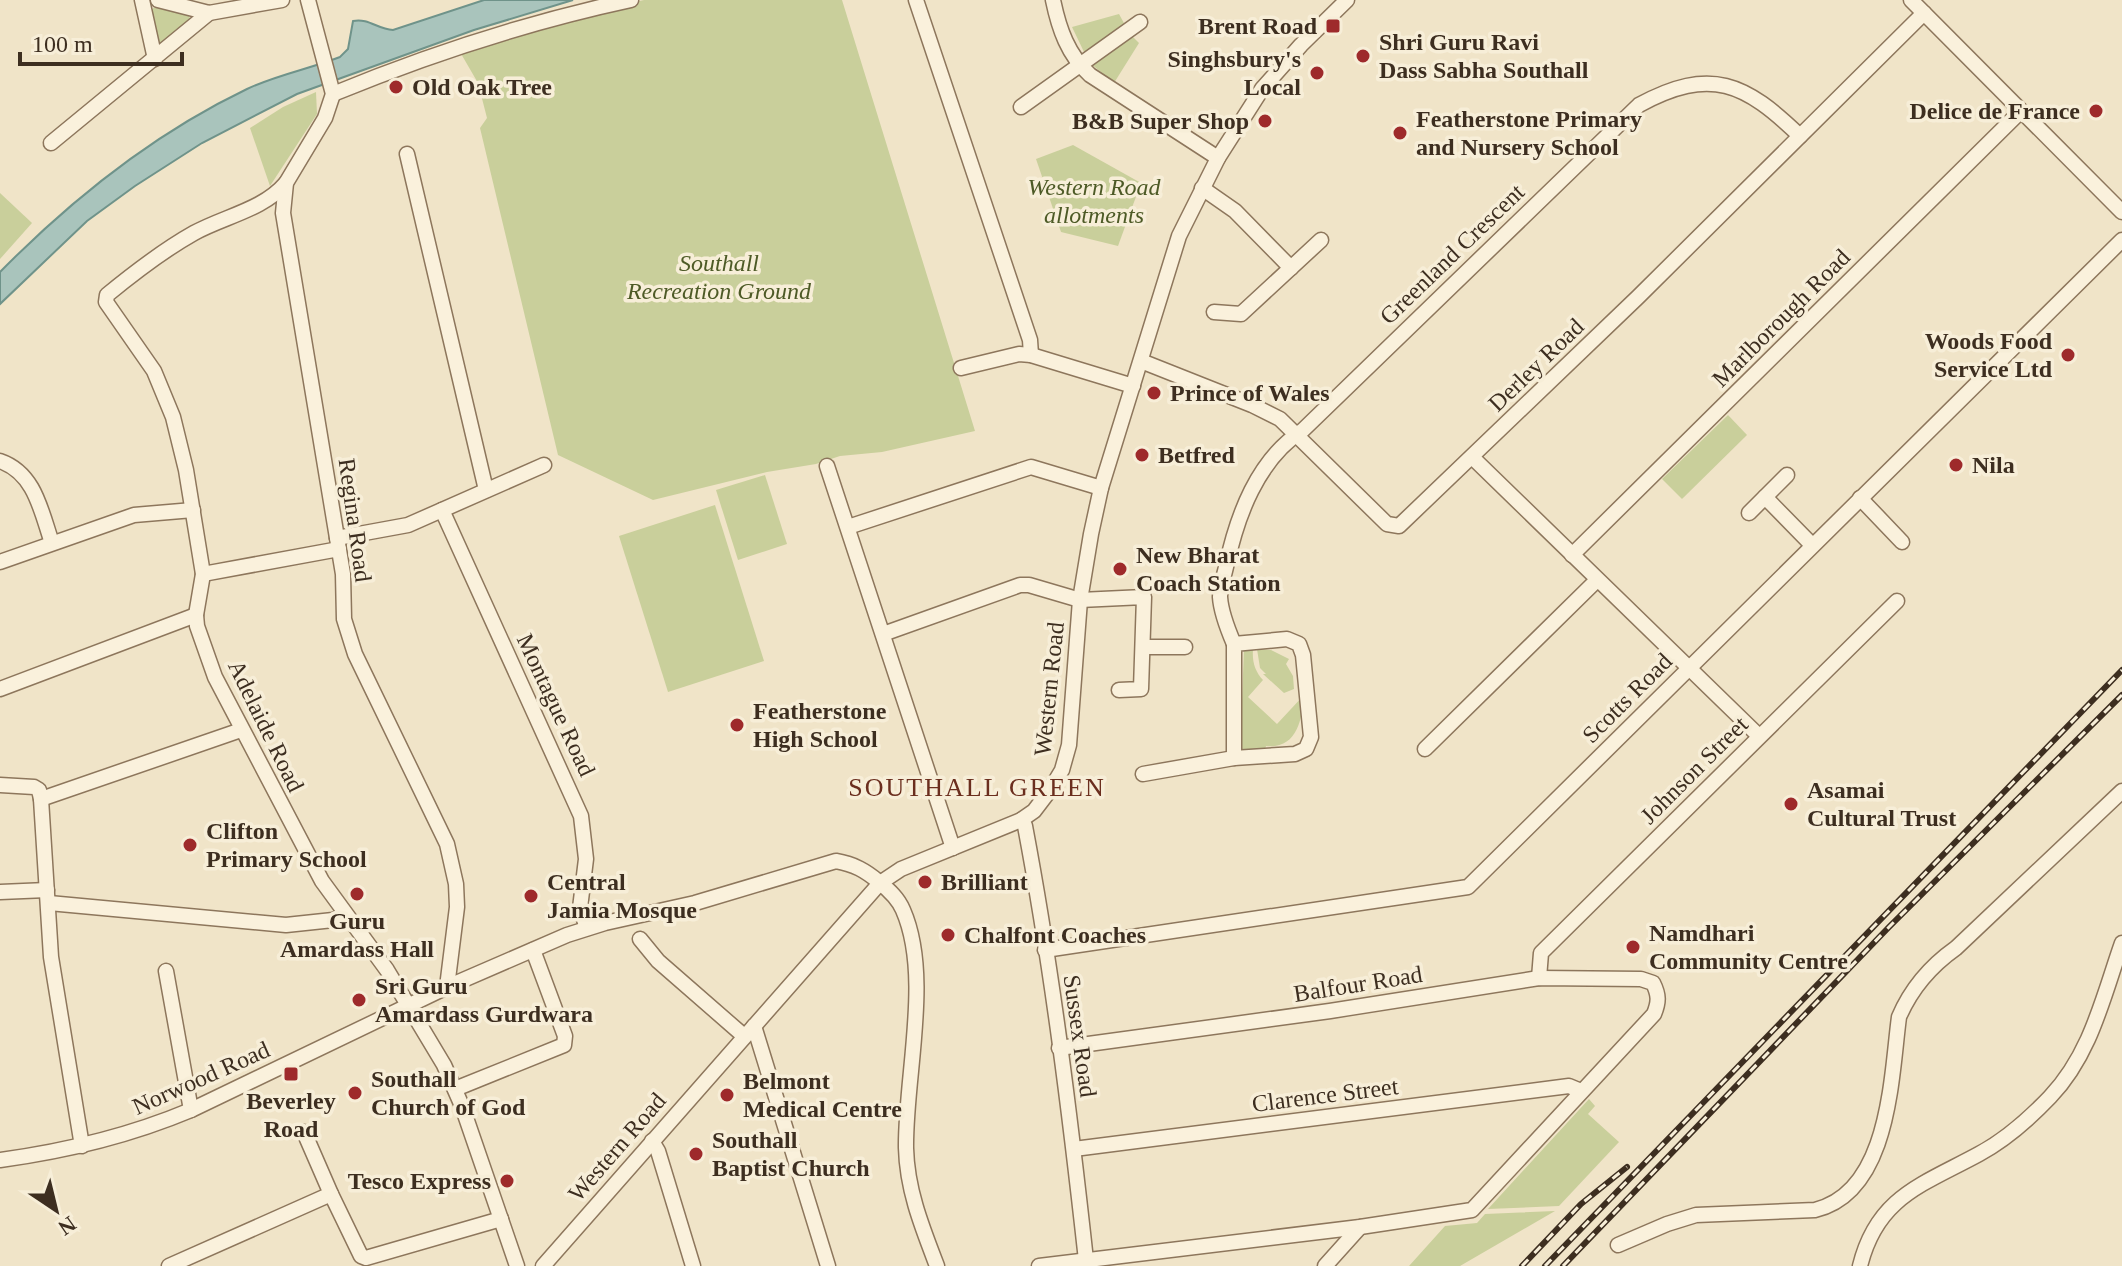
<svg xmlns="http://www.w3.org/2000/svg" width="2122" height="1266" font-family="'Times New Roman',serif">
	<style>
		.green { fill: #c9cf9b }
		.water { fill: #a9c4bc; stroke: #6f938a; stroke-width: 2 }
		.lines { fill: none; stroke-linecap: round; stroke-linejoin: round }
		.minor-casing { stroke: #8d765c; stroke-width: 17 }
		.minor { stroke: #faf1dc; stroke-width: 14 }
		.rail-casing { stroke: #3d2e20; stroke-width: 6 }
		.rail { stroke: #f7eed8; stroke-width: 3; stroke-dasharray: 9; stroke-linecap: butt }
		.poi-dot { fill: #9e2a2b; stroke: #f7eed8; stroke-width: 3 }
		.labels { text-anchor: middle; stroke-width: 7; stroke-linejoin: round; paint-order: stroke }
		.poi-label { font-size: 24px; font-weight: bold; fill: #3d2e20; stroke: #f7eed8; text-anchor: start }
		.park-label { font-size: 24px; font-style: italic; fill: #4d5a26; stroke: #f7eed8 }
		.street-label { font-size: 24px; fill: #3d2e20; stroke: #f7eed8 }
		.neighbourhood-label { font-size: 26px; letter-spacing: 2px; fill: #6b2e1e; stroke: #f7eed8 }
	</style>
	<rect width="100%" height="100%" fill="#f0e4c8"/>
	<g class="green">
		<path d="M644 0H842L975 431 882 452 840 456 816 464 767 472 653 500 558 455 480 128 487 118 478 83 460 52 542 23Z"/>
		<path d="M155 7 189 16 191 21 160 44 151 10Z"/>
		<path d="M1119 14 1125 25 1085 54 1072 27Z"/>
		<path d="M1131 35 1139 43 1114 83 1090 63Z"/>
		<path d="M316 92 317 114 270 186 250 128 283 107Z"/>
		<path d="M1073 145 1141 183 1118 246 1061 232 1036 159Z"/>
		<path d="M0 193 32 223 0 259Z"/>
		<path d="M1728 415 1747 435 1682 499 1662 479Z"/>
		<path d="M765 475 787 544 738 560 716 490Z"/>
		<path d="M715 505 764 661 668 692 619 536Z"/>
		<path d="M1244 649H1253C1252 662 1255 671 1263 680L1248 697 1277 724 1304 695C1302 720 1297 749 1266 746L1265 750 1240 751Z"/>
		<path d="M1257 649 1271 650 1289 659 1286 664 1293 676 1294 689 1284 693 1263 674H1266L1260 668Z"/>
		<path d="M1589 1099 1595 1106 1588 1114 1619 1142 1559 1206 1488 1209Z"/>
		<path d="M1555 1211 1460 1266H1409L1445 1226 1477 1223 1485 1214Z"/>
	</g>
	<path class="water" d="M484 0H573L474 30 297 94 202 143 135 186 87 221 0 304V272C72 199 153 134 247 89 276 75 309 69 340 57L348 49 353 21C369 18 377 29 393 30Z"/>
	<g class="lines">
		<g class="minor-casing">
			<g id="minor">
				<path d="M142 0 155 59"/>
				<path d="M158 0 209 13 282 0"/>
				<path d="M308 0 333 94 325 118 286 183 283 213 343 574 344 619 355 654 447 844 456 884 457 907 447 987"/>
				<path d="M916 0 1030 340 1031 355"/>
				<path d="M1053 0C1059 29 1068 55 1090 75L1218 158"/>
				<path d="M1911 0 2122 212"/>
				<path d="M333 94C430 54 529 22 631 0"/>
				<path d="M1021 107 1140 22"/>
				<path d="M51 143 209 13"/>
				<path d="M407 154 486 490"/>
				<path d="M286 183C263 210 225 216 194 233 162 251 135 272 107 295L106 302 154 371 173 417 186 470 203 574 196 615 197 626 215 677 322 881 387 970 444 1065 462 1106 517 1266"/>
				<path d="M1202 188 1235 211 1291 268"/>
				<path d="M1214 312 1241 314 1321 240"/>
				<path d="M1141 361 1252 405 1280 419 1387 524 1399 526 1638 297 1924 13"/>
				<path d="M961 368 1019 354 1031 355 1133 386"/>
				<path d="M1472 457 1759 736"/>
				<path d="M0 461C35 473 41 511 52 543"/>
				<path d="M827 466 953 848"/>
				<path d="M1765 497 1812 545"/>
				<path d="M1860 498 1902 542"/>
				<path d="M442 510 581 816 586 859 580 908 587 928"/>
				<path d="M1749 513 1787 475"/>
				<path d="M848 527 1031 467 1101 488"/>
				<path d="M337 538 408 525 544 465"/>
				<path d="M1572 555 2021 111"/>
				<path d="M0 562 134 515 193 510"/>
				<path d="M203 574 339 549"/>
				<path d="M883 634 1020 585H1029L1080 600 1144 597 1141 689 1119 690"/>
				<path d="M1287 639 1299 644 1303 655 1311 737 1306 749 1295 754 1234 758V644Z"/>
				<path d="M1234 644C1228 630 1221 613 1220 597 1220 588 1224 576 1226 567 1237 516 1257 460 1303 430L1639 105C1711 66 1745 83 1800 136"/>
				<path d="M1143 647H1185"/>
				<path d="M0 689 196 615"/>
				<path d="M1425 749 1597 580"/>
				<path d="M1143 774 1234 758"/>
				<path d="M0 785 34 787 39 790 41 799 51 957 82 1146"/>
				<path d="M41 799 241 730"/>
				<path d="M1021 820 1025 826C1052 969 1070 1115 1086 1260"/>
				<path d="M0 892 47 890"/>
				<path d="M49 903 286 925 333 920 345 915"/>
				<path d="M640 939 658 961 744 1036"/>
				<path d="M1045 950 1468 887 2122 240"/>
				<path d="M166 971 191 1110"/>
				<path d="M1539 978 1541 953 1897 601"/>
				<path d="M754 1026 828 1266"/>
				<path d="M455 1089 564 1045 565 1036 533 950"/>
				<path d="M304 1132 331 1194"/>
				<path d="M652 1141 658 1151 693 1266"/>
				<path d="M1074 1149 1569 1086 1581 1091"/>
				<path d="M0 1160C67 1151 129 1136 191 1110L447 987 567 935 605 923 695 903 836 861C854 864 866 871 879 882 889 890 898 898 903 910 932 976 905 1076 906 1148 907 1190 922 1227 937 1266"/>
				<path d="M1618 1245 1667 1224 1696 1215 1815 1210C1890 1192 1891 1077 1899 1017 1911 989 1932 965 1956 948L2122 791"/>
				<path d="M169 1266 331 1194 361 1256 366 1258 501 1219"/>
				<path d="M543 1266 880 883 901 869 1021 820 1034 811 1050 790 1062 770 1069 745 1080 600 1091 534 1101 488 1179 236 1218 158 1262 89 1301 45 1347 0"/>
				<path d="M1039 1266 1360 1227 1472 1210 1654 1014C1659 1002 1659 995 1653 983L1641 979 1539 978 1330 1011 1059 1048"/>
				<path d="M1325 1266 1360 1227"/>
				<path d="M1860 1266C1877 1197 1922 1185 1979 1154 2005 1140 2029 1119 2050 1097 2091 1054 2103 997 2122 943"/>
			</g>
		</g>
		<use href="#minor" class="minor"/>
		<g class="rail-casing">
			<g id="rail">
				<path d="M1522 1266 1581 1204 1627 1167"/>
				<path d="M1545 1266 2122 670"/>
				<path d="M1563 1266 1889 927 2122 695"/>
			</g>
		</g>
		<use href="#rail" class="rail"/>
	</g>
	<g class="poi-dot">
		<rect x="1325" y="18" width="16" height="16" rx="4"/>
		<circle cx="1363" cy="56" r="8"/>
		<circle cx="1317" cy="73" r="8"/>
		<circle cx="396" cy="87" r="8"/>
		<circle cx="2096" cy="111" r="8"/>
		<circle cx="1265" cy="121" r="8"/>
		<circle cx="1400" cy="133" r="8"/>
		<circle cx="2068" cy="355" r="8"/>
		<circle cx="1154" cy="393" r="8"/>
		<circle cx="1142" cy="455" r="8"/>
		<circle cx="1956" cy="465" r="8"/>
		<circle cx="1120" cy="569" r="8"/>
		<circle cx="737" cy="725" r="8"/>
		<circle cx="1791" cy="804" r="8"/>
		<circle cx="190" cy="845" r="8"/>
		<circle cx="925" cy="882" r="8"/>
		<circle cx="357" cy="894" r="8"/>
		<circle cx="531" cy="896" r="8"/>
		<circle cx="948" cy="935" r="8"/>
		<circle cx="1633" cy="947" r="8"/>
		<circle cx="359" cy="1000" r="8"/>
		<rect x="283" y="1066" width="16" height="16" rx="4"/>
		<circle cx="355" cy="1093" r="8"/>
		<circle cx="727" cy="1095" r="8"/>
		<circle cx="696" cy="1154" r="8"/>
		<circle cx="507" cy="1181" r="8"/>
	</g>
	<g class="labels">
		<g class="poi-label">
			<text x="1317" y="34" text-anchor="end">Brent Road</text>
			<text x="1379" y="50">Shri Guru Ravi<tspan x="1379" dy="28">Dass Sabha Southall</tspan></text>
			<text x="1301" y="67" text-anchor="end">Singhsbury's<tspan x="1301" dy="28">Local</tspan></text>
			<text x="412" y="95">Old Oak Tree</text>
			<text x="2080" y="119" text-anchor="end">Delice de France</text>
			<text x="1416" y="127">Featherstone Primary<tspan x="1416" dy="28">and Nursery School</tspan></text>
			<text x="1249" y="129" text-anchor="end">B&amp;B Super Shop</text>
			<text x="2052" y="349" text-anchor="end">Woods Food<tspan x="2052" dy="28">Service Ltd</tspan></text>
			<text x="1170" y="401">Prince of Wales</text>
			<text x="1158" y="463">Betfred</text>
			<text x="1972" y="473">Nila</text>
			<text x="1136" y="563">New Bharat<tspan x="1136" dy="28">Coach Station</tspan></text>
			<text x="753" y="719">Featherstone<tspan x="753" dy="28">High School</tspan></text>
			<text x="1807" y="798">Asamai<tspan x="1807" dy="28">Cultural Trust</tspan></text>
			<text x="206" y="839">Clifton<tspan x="206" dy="28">Primary School</tspan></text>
			<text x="547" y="890">Central<tspan x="547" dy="28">Jamia Mosque</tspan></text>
			<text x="941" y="890">Brilliant</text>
			<text x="357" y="929" text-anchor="middle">Guru<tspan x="357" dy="28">Amardass Hall</tspan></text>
			<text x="1649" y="941">Namdhari<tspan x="1649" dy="28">Community Centre</tspan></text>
			<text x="964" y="943">Chalfont Coaches</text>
			<text x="375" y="994">Sri Guru<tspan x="375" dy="28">Amardass Gurdwara</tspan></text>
			<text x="371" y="1087">Southall<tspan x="371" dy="28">Church of God</tspan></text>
			<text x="743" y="1089">Belmont<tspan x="743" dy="28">Medical Centre</tspan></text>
			<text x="291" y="1109" text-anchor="middle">Beverley<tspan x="291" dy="28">Road</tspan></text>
			<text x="712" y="1148">Southall<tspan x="712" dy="28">Baptist Church</tspan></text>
			<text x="491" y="1189" text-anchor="end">Tesco Express</text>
		</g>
		<g class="park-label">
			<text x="1094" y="195">Western Road<tspan x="1094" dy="28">allotments</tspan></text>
			<text x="719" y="271">Southall<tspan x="719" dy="28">Recreation Ground</tspan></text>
		</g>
		<g class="street-label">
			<text transform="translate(1452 254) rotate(-44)" y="8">Greenland Crescent</text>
			<text transform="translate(1781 318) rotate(-45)" y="8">Marlborough Road</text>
			<text transform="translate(1536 365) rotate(-44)" y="8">Derley Road</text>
			<text transform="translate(355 520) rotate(82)" y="8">Regina Road</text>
			<text transform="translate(1049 689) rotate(-84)" y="8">Western Road</text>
			<text transform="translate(1627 698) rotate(-45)" y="8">Scotts Road</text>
			<text transform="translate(556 705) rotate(65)" y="8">Montague Road</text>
			<text transform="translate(266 726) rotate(64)" y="8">Adelaide Road</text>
			<text transform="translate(1694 770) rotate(-45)" y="8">Johnson Street</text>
			<text transform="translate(1358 984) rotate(-9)" y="8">Balfour Road</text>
			<text transform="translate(1080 1036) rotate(82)" y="8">Sussex Road</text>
			<text transform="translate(201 1078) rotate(-24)" y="8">Norwood Road</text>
			<text transform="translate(1325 1095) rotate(-7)" y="8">Clarence Street</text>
			<text transform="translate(617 1147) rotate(-49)" y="8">Western Road</text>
		</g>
		<g class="neighbourhood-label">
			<text x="977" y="796">SOUTHALL GREEN</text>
		</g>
	</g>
	<g transform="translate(56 1210) rotate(145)" stroke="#f7eed8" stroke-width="6" paint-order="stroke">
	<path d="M0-6L14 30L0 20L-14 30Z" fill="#3d2e20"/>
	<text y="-12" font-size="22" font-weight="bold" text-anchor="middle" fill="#3d2e20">N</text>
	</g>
	<path d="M20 52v12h162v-12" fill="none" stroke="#3d2e20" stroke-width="4"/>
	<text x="32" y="52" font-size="24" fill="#3d2e20" stroke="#f7eed8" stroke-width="6" paint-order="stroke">100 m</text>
</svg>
